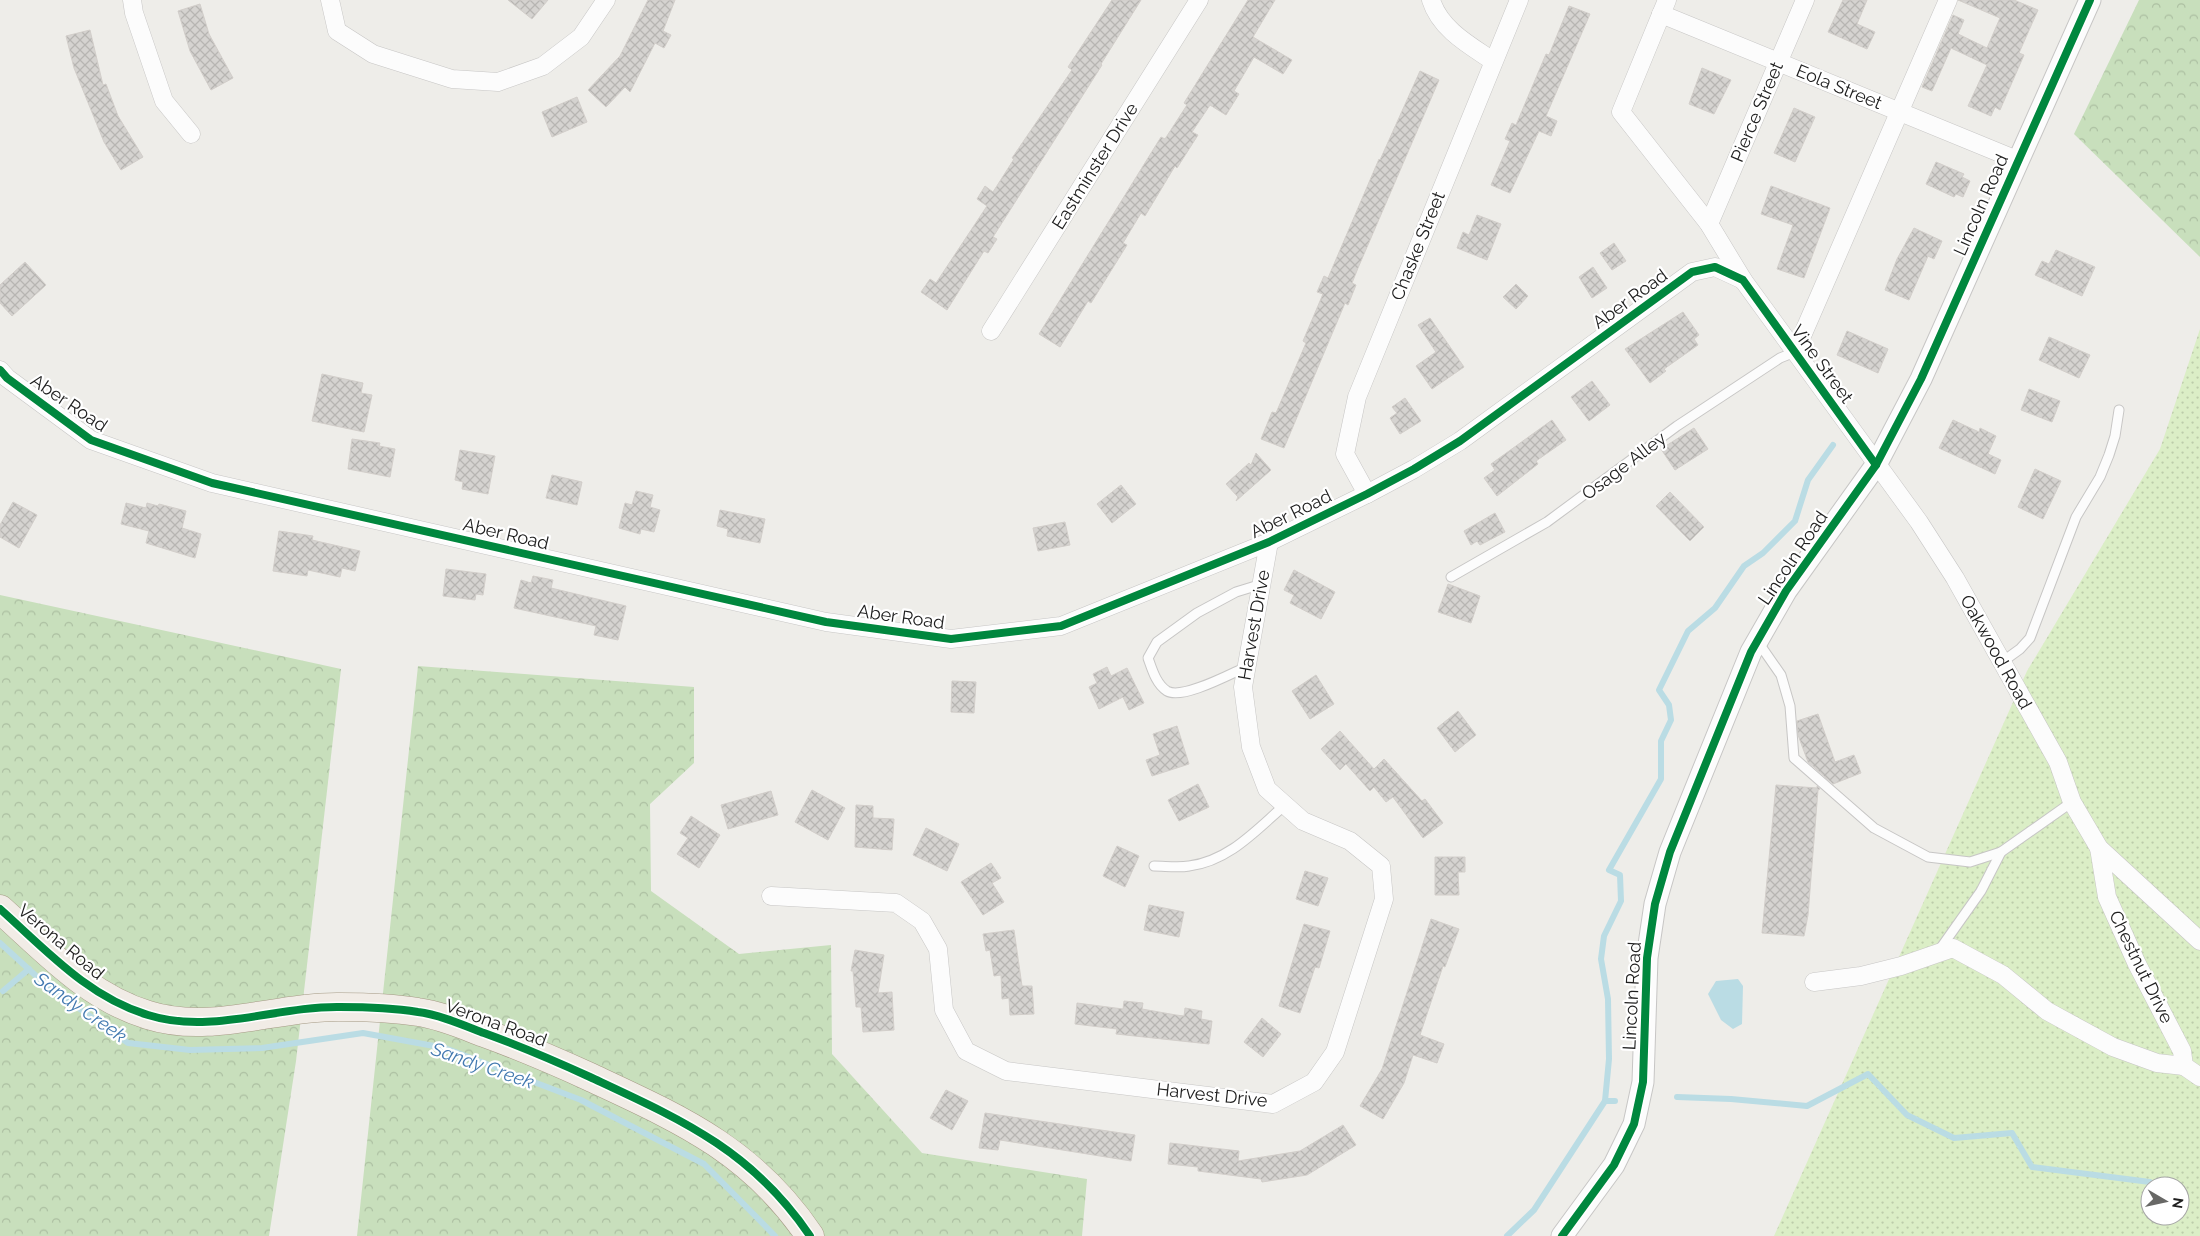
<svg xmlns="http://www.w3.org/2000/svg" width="2200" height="1236" font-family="Raleway,sans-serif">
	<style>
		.grass { fill: url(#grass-dots); fill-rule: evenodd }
		.forest { fill: url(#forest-crowns) }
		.water { fill: #badce4 }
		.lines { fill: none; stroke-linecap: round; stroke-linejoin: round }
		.stream { stroke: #badce4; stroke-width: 6 }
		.building { fill: url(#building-cross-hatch); stroke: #d2ceca }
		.service-casing { stroke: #c7c6c5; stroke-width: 11 }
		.minor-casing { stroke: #c7c6c5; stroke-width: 19 }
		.tertiary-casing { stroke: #c7c6c5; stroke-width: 23 }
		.primary-casing { stroke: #a59a85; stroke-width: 29 }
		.service { stroke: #fcfcfc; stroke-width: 9 }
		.minor { stroke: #fcfcfc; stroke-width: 18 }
		.tertiary { stroke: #fcfcfc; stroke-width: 21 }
		.primary { stroke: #f1ece6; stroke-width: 28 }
		.cycleway-casing { stroke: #fff; stroke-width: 11 }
		.cycleway { stroke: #00873e; stroke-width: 8 }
		.labels { text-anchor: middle; stroke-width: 4.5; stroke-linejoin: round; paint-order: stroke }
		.street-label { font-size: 18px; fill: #202020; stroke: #fff }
		.water-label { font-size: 19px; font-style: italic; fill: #4279b0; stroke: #fff }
	</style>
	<defs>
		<pattern id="grass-dots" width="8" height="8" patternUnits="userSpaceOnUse" patternTransform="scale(1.25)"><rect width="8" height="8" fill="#dbeec6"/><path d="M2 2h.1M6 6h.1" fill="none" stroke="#bcccaa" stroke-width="1.8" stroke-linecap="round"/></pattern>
		<pattern id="forest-crowns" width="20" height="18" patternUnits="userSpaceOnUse" patternTransform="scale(1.25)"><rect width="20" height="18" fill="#c8dfbc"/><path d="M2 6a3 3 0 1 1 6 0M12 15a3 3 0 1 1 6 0" fill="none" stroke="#acbfa1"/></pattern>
		<pattern id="building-cross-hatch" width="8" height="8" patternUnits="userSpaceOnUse" patternTransform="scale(1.25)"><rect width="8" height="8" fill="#d5d3d0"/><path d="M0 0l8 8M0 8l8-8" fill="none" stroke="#b7b5b2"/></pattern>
	</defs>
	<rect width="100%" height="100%" fill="#eeede9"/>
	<path class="grass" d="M2200 329V1236H1774L2027 671 2160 449ZM2150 1186H2180V1216H2150Z"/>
	<g class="forest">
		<path d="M2139 0H2200V257L2074 134Z"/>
		<path d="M0 595 341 669 296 1061 269 1236H0Z"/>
		<path d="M418 666 694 687V763L650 804 651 891 739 954 831 945 832 1054 922 1153 1087 1179 1082 1236H357Z"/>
	</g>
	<path class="water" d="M1738 979 1743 986 1742 1024 1733 1029 1721 1020 1708 994 1716 981Z"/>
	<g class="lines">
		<g class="stream">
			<path d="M0 943 46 985 128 1043 190 1050 262 1048 363 1033 445 1048 581 1100 704 1164 775 1236"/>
			<path d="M3 991 29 969"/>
			<path d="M1677 1097 1731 1099 1807 1106 1868 1074 1907 1115 1954 1138 2012 1133 2032 1167 2150 1182"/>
			<path d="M1605 1101 1609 1059 1608 999 1601 959 1604 936 1621 901 1620 875 1609 870 1661 779V741L1671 720 1669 705 1659 690 1688 631 1715 608 1744 566 1763 553 1795 521 1808 480 1833 445"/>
			<path d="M1507 1236 1534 1210 1605 1101H1615"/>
		</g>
	</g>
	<g class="building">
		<path d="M508 0H548L532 19Z"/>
		<path d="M648 0H675L663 31 671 35 664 48 655 43 630 92 625 87 606 107 588 90 620 56Z"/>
		<path d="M1112 0H1141L1101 64 1102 65 993 237 997 239 988 253 984 251 947 310 921 292 930 279 936 283 987 206 977 199 985 186 993 192 1014 159 1012 158 1072 70 1068 67Z"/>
		<path d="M1248 0H1275L1253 37 1292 60 1283 74 1254 57 1234 91 1239 94 1226 115 1210 105 1192 132 1198 135 1177 168 1175 166 1145 216 1141 213 1123 243 1127 245 1091 303 1088 301 1060 347 1039 334 1161 137 1165 139 1187 105 1184 103Z"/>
		<path d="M1843 0H1867L1857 24 1875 32 1867 49 1828 32Z"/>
		<path d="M1958 0H2014L2038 10 2019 53 2024 55 2000 110 1995 107 1991 116 1968 106 1987 65 1951 48 1932 91 1922 87 1953 15 1964 20 1958 34 1987 48 2000 18Z"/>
		<path d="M200 4 209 34 233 78 211 90 190 51 178 11Z"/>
		<path d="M1569 6 1590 14 1546 116 1557 121 1551 136 1539 131 1510 193 1491 185 1510 141 1505 139 1512 123 1516 125 1546 54 1549 55Z"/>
		<path d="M90 30 103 85 106 84 118 116 143 157 121 170 104 142 74 68 66 36Z"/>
		<path d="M1702 68 1731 80 1714 114 1689 104Z"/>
		<path d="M1420 71 1439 80 1358 268 1352 283 1356 285 1348 305 1345 303 1284 448 1261 439 1272 412 1276 413 1306 343 1303 341 1323 294 1317 292 1324 276 1328 278 1379 159 1380 160Z"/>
		<path d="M577 97 587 122 552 137 542 112Z"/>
		<path d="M1794 108 1815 117 1795 162 1774 153Z"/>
		<path d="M1936 162 1964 174 1962 177 1970 181 1963 197 1956 194 1954 197 1926 184Z"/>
		<path d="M1771 186 1830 208 1804 278 1777 269 1793 225 1761 214Z"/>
		<path d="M1477 215 1501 224 1487 260 1457 248 1463 232 1469 235Z"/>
		<path d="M1914 228 1942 241 1934 259 1928 256 1909 300 1885 290 1897 259Z"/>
		<path d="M1614 243 1626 261 1612 270 1600 253Z"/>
		<path d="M2056 250 2095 267 2082 296 2035 275 2042 261 2049 264Z"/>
		<path d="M25 262 46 285 12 316 0 303V285Z"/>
		<path d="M1593 267 1607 288 1592 298 1579 277Z"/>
		<path d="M1516 284 1528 296 1516 309 1503 297Z"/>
		<path d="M1683 312 1699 335 1694 339 1698 345 1664 369 1666 371 1650 383 1625 349Z"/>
		<path d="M1430 318 1464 367 1432 389 1416 366 1436 352 1418 325Z"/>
		<path d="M1847 331 1888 349 1878 373 1837 355Z"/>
		<path d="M2049 337 2090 355 2079 378 2039 360Z"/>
		<path d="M322 374 363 383 361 393 372 395 364 432 312 421Z"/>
		<path d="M1592 381 1610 405 1589 421 1571 397Z"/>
		<path d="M2029 389 2060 401 2052 422 2021 410Z"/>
		<path d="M1405 398 1421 421 1400 434 1390 418 1397 413 1392 407Z"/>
		<path d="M1552 420 1566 440 1536 461 1538 464 1497 496 1484 478 1495 470 1491 464Z"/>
		<path d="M1953 420 1979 432 1980 428 1996 436 1988 454 2001 460 1995 474 1939 448Z"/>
		<path d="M1694 428 1708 449 1675 470 1661 449Z"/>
		<path d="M352 439 380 443 379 446 395 449 390 477 348 469Z"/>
		<path d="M460 450 495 456 488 494 462 489 463 482 455 480Z"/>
		<path d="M1256 453 1271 470 1236 501 1238 497 1226 484 1249 463 1251 465Z"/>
		<path d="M2035 469 2061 481 2043 519 2018 507Z"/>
		<path d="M552 475 582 482 577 505 546 498Z"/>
		<path d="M1121 485 1136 504 1112 523 1097 504Z"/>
		<path d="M636 491 653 495 650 507 660 510 654 532 641 529 640 534 619 528 625 503 632 505Z"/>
		<path d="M1670 492 1704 527 1690 541 1656 506Z"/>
		<path d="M13 502 37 515 19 548 0 537V525Z"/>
		<path d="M126 503 146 508 147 503 158 506 159 504 186 511 182 528 201 534 195 558 146 543 149 531 121 524Z"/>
		<path d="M720 510 765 519 760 543 727 536 728 529 717 526Z"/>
		<path d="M1495 513 1505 532 1480 545 1477 541 1471 545 1464 531Z"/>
		<path d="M1065 522 1070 545 1038 551 1033 528Z"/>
		<path d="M279 531 313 536 312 540 360 551 355 571 342 568 340 577 308 570 307 576 273 571Z"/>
		<path d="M446 569 486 574 483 595 476 594 475 600 443 596Z"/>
		<path d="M1294 570 1335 592 1321 619 1290 603 1294 595 1284 590Z"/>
		<path d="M533 576 553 580 551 588 626 606 618 640 594 635 596 626 514 608 521 580 531 583Z"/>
		<path d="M1448 584 1480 596 1471 623 1438 612Z"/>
		<path d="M1107 667 1111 676 1127 668 1144 703 1129 710 1123 697 1099 709 1089 687 1097 683 1093 674Z"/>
		<path d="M1316 675 1334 704 1310 719 1292 691Z"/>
		<path d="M952 681 976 682 974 713 951 712Z"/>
		<path d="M1458 711 1476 735 1455 752 1437 728Z"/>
		<path d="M1818 714 1835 762 1854 755 1861 773 1833 784 1808 762 1798 735 1797 721Z"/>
		<path d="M1177 726 1189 764 1152 776 1146 760 1160 755 1153 734Z"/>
		<path d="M1340 731 1374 769 1384 759 1422 801 1425 799 1443 823 1423 838 1393 797 1386 802 1374 787 1370 791 1346 764 1340 770 1321 749Z"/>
		<path d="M1198 784 1209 807 1179 821 1168 800Z"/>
		<path d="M1776 785 1817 788V786L1820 789 1818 790 1808 915 1804 936 1762 933Z"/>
		<path d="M812 790 845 808 828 840 795 822Z"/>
		<path d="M771 791 778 815 728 829 721 805Z"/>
		<path d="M856 805 873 806V818L894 819 892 850 855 847Z"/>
		<path d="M691 816 720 835 699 868 677 854 688 838 680 833Z"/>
		<path d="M926 828 959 844 947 871 913 855Z"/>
		<path d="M1117 846 1139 856 1125 887 1103 876Z"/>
		<path d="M1435 857H1465V872H1458L1459 895H1435Z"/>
		<path d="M991 863 1001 878 992 883 1004 902 983 915 961 882Z"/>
		<path d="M1305 871 1328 878 1318 906 1296 899Z"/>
		<path d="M1149 905 1184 912 1179 937 1144 930Z"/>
		<path d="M1431 919 1459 929 1445 967 1443 966 1420 1035 1444 1044 1437 1063 1413 1055 1404 1083 1383 1119 1360 1106 1382 1069Z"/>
		<path d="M1304 924 1330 931 1319 968 1315 967 1300 1013 1279 1006Z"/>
		<path d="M1014 930 1022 986H1032L1034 1014 1010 1015 1009 998 1002 999 1001 975 994 976 990 950 986 951 983 934Z"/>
		<path d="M855 950 884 955 878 993 892 992 894 1030 863 1032 861 1007H856L853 971H851Z"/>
		<path d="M1124 1001 1143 1003 1142 1009 1176 1015 1184 1016 1185 1008 1202 1011 1201 1019 1212 1021 1209 1044 1116 1034 1117 1029 1075 1024 1077 1003 1123 1009Z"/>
		<path d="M1262 1018 1281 1034 1263 1057 1244 1042Z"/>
		<path d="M946 1090 968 1101 952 1130 930 1118Z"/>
		<path d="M985 1113 1135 1135 1131 1161 1000 1140 998 1150 979 1148Z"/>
		<path d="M1343 1125 1356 1145 1307 1175 1262 1182 1261 1179 1198 1171V1167L1168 1164 1170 1143 1239 1151 1238 1161 1300 1151Z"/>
	</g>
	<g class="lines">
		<g class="service-casing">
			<g id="service">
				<path d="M1451 577 1547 522 1677 426 1780 358 1795 352"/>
				<path d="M1758 642 1781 675 1790 706 1794 758 1874 828 1928 857 1970 862 2001 852 2072 802"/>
				<path d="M2002 662 2020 649 2030 638 2076 517 2100 477 2109 455 2115 436 2119 410"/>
				<path d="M1246 667C1230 674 1182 700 1167 691 1156 684 1152 669 1148 658L1157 642 1197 613 1236 592 1262 584"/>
				<path d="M1154 866C1165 866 1178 868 1189 866 1229 861 1256 830 1285 805"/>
				<path d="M1940 949 1981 891 2001 852"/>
			</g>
		</g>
		<g class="minor-casing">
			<g id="minor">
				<path d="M132 0 134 13 164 101 191 134"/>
				<path d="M330 0 337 31 373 54 452 79 498 82 543 66 581 37 606 0"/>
				<path d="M1431 0C1440 29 1469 45 1493 61"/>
				<path d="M1667 0 1621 112 1709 224 1743 280 1919 522 1955 578 2058 762 2072 802 2099 848 2200 941"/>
				<path d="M1661 14 2017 160"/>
				<path d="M1709 224 1805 0"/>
				<path d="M991 331 1199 0"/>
				<path d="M1795 352 1948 0"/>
				<path d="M0 370 7 378 91 440 212 483 826 622 951 639 1061 626 1269 542 1367 494 1414 469 1460 441 1692 272 1715 267 1743 280"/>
				<path d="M1367 494 1345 454 1357 397 1519 0"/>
				<path d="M2099 848 2107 897 2137 964 2182 1051 2184 1066 2200 1077"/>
				<path d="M771 896 896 903 922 921 938 949 944 1010 966 1051 1006 1071 1273 1104 1314 1082 1335 1052 1384 899 1381 866 1350 841 1303 821 1267 789 1251 747 1243 687 1269 542"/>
				<path d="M1814 982 1861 976 1901 966 1953 948 2003 975 2047 1011 2113 1047 2157 1063 2184 1066"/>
			</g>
		</g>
		<g class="tertiary-casing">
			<path id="tertiary" d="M1562 1236 1614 1165 1634 1124 1643 1082 1647 958 1655 904 1670 852 1751 652 1786 591 1876 465 1921 379 2090 0"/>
		</g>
		<g class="primary-casing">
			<path id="primary" d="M0 909C46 950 88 997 148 1015 211 1035 276 1006 340 1007 365 1007 393 1008 418 1012 440 1015 463 1025 484 1033 520 1046 555 1061 590 1077 680 1119 752 1150 810 1236"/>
		</g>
		<use href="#service" class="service"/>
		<use href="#minor" class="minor"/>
		<use href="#tertiary" class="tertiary"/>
		<use href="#primary" class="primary"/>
		<g class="cycleway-casing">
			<g id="cycleway">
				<path d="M0 370 7 378 91 440 212 483 826 622 951 639 1061 626 1269 542 1367 494 1414 469 1460 441 1692 272 1715 267 1743 280 1876 465"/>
				<path d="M0 909C46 950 88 997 148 1015 211 1035 276 1006 340 1007 365 1007 393 1008 418 1012 440 1015 463 1025 484 1033 520 1046 555 1061 590 1077 680 1119 752 1150 810 1236"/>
				<path d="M1562 1236 1614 1165 1634 1124 1643 1082 1647 958 1655 904 1670 852 1751 652 1786 591 1876 465 1921 379 2090 0"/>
			</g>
		</g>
		<use href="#cycleway" class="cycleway"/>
	</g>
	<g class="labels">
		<g class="street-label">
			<text transform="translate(1839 87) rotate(22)" y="6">Eola Street</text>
			<text transform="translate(1757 112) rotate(-67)" y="6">Pierce Street</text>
			<text transform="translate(1095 166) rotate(-58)" y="6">Eastminster Drive</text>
			<text transform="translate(1981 205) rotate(-66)" y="6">Lincoln Road</text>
			<text transform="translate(1418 246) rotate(-68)" y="6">Chaske Street</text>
			<text transform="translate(1630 299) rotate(-36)" y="6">Aber Road</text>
			<text transform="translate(1822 364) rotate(54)" y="6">Vine Street</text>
			<text transform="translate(69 403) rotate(34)" y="6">Aber Road</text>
			<text transform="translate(1624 466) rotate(-37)" y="6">Osage Alley</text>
			<text transform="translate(1291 514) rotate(-26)" y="6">Aber Road</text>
			<text transform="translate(506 534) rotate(13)" y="6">Aber Road</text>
			<text transform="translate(1793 558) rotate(-56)" y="6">Lincoln Road</text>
			<text transform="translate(901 617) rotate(8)" y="6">Aber Road</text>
			<text transform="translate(1254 625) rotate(-80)" y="6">Harvest Drive</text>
			<text transform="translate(1996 652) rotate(61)" y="6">Oakwood Road</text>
			<text transform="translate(61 942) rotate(40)" y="6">Verona Road</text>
			<text transform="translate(2141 967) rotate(64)" y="6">Chestnut Drive</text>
			<text transform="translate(1632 996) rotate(-87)" y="6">Lincoln Road</text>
			<text transform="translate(496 1023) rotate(20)" y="6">Verona Road</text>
			<text transform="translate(1212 1095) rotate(6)" y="6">Harvest Drive</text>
		</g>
		<g class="water-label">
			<text transform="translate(81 1007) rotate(35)" y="7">Sandy Creek</text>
			<text transform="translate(483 1065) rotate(19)" y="7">Sandy Creek</text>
		</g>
	</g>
	<g transform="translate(2165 1201) rotate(99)"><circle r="24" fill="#ffffff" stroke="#a6a6a6"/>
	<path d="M0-4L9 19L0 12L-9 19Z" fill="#686866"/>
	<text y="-8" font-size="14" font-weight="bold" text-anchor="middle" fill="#202020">N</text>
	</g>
</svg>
